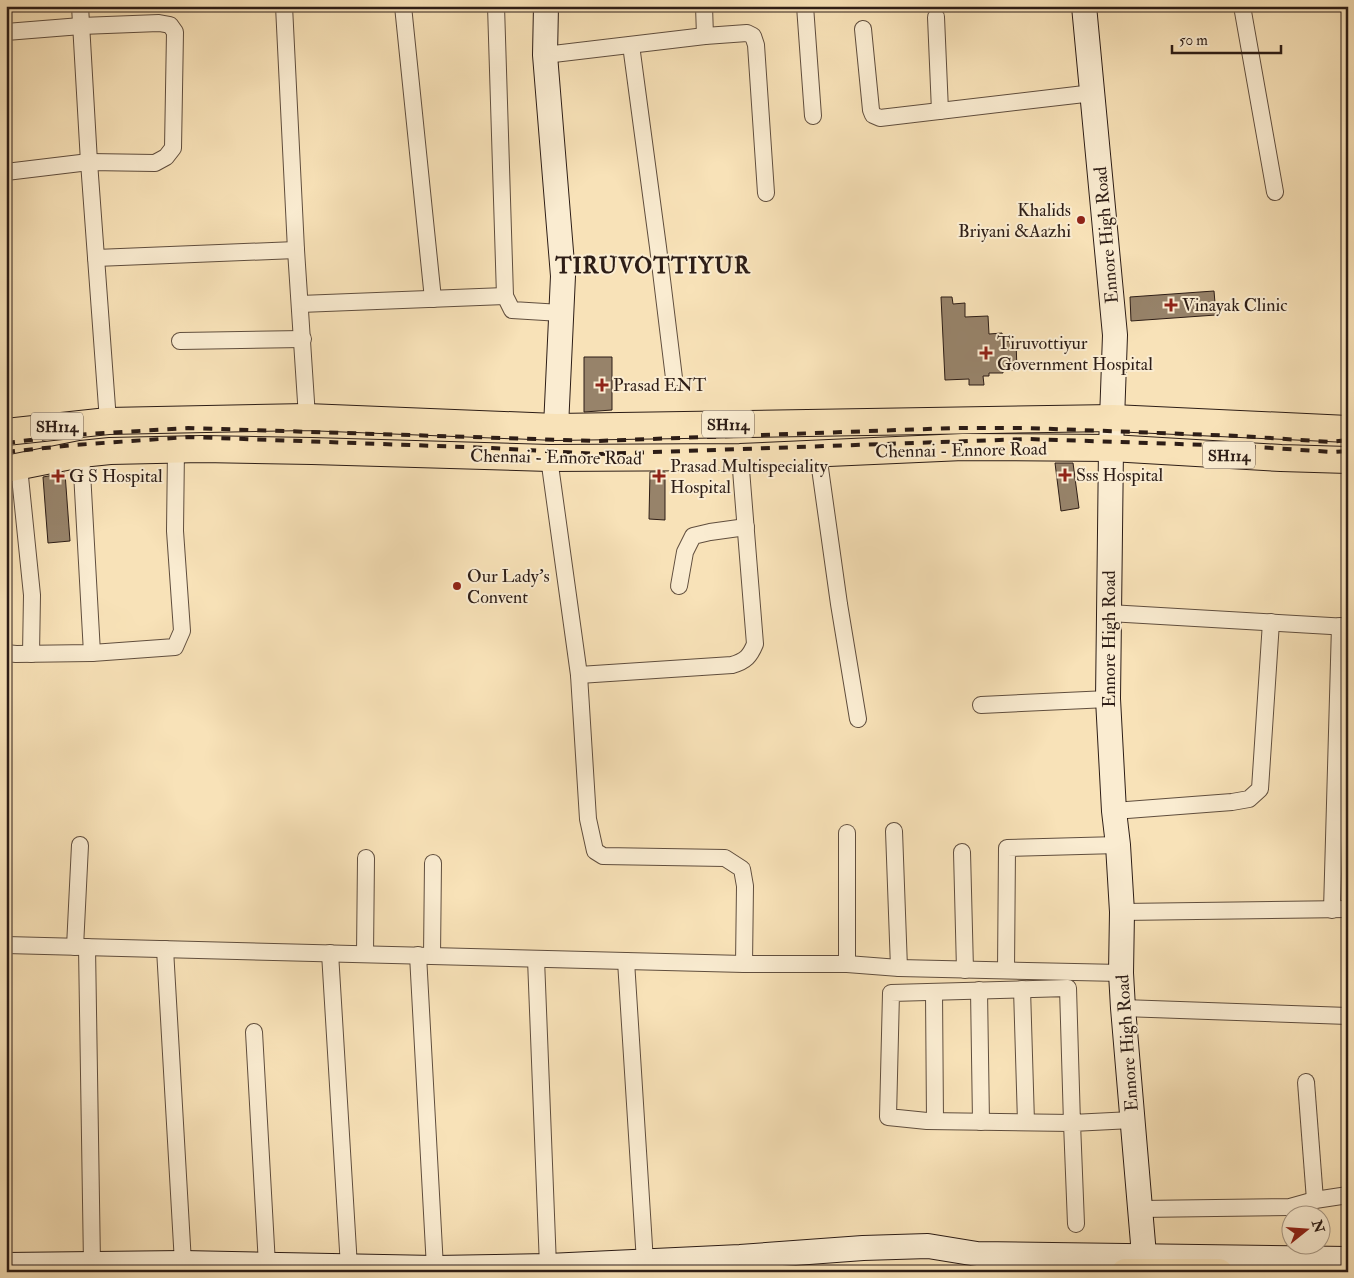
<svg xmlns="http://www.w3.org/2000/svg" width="1354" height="1278" font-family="'IM FELL Double Pica',serif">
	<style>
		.building { fill: #97836a; stroke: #2d1d16 }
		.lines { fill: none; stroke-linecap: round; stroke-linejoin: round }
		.street-casing { stroke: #604e3e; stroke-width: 18 }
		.secondary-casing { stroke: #2d1d16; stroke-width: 26 }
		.primary-casing { stroke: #2d1d16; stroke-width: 28 }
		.street { stroke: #faecd1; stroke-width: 16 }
		.secondary { stroke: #faecd1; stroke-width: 24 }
		.primary { stroke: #f8e2b8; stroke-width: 26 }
		.rail { stroke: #2d1d16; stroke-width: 4; stroke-dasharray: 9 9; stroke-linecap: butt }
		.poi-dot { fill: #8f2418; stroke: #faecd1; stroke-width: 2 }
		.labels { text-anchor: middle; stroke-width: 4; stroke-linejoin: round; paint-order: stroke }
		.shield { fill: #faecd1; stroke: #6a5b4e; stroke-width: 1 }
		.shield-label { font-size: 16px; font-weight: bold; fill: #2d1d16 }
		.poi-label { font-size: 18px; fill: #2d1d16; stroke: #faecd1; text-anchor: start }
		.street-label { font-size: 18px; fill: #2d1d16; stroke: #faecd1 }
		.district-label { font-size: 22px; font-weight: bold; letter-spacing: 1px; fill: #2d1d16; stroke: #faecd1 }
	</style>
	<rect width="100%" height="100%" fill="#f8e2b8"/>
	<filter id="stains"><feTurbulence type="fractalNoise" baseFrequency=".004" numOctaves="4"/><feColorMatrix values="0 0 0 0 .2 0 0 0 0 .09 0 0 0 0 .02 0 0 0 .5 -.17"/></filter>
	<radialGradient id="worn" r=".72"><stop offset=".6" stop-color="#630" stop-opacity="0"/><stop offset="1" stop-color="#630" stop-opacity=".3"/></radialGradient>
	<g class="building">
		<path d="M1214 291 1216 315 1131 321 1130 297Z"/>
		<path d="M941 297H952L953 304 965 303V317L988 316 989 334 1002 333 1003 342 1016 341 1017 370H1003V373H989V376H983L984 385H969V379L945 380Z"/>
		<path d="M584 357H612V410L584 412Z"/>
		<path d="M1055 463H1073L1079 508 1061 511Z"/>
		<path d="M650 472H665V520L649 519Z"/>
		<path d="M65 473 70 541 48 543 43 477Z"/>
	</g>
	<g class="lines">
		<g class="street-casing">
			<g id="street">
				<path d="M80 6 89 162 108 421"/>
				<path d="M284 6 296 250 307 417"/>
				<path d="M403 6 433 299"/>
				<path d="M496 6 505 296"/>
				<path d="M704 6 705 36"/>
				<path d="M805 6 813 116"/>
				<path d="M1242 6 1275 192"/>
				<path d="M936 17 940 111"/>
				<path d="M863 29 871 110 873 115 880 118 1093 93"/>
				<path d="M6 32 81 26 159 23 170 25 175 32 173 148 166 157 155 163 89 162 6 172"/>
				<path d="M631 45 658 247 674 378"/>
				<path d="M545 55 705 36 747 33 753 36 756 45 766 193"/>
				<path d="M96 258 296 250"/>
				<path d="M300 304 505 296 512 310 561 313"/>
				<path d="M180 341 303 339"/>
				<path d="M81 454 92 653"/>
				<path d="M818 454 839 604 858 719"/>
				<path d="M549 458 579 675 588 819 595 851 603 856 725 858 742 869 745 886 744 964"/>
				<path d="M19 467 32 595 31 654"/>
				<path d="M679 586 685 552 693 536 710 532 746 527"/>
				<path d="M1109 613 1348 627"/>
				<path d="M6 653 16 654 92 653 175 647 182 631 175 531 176 449"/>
				<path d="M579 675 732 665C746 661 750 656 755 644L740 457"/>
				<path d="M981 705 1108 699"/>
				<path d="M1114 811 1232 802 1249 799 1260 789 1271 622"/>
				<path d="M894 831 899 968"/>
				<path d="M962 852 965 970"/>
				<path d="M1332 910 1340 626"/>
				<path d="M1122 912 1348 909"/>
				<path d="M6 945 744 964H847L899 968 1121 973"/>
				<path d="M75 947 80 845"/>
				<path d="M87 947 92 1264"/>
				<path d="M165 949 183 1263"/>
				<path d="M330 953 349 1267"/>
				<path d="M365 954 366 858"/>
				<path d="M418 955 435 1268"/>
				<path d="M432 956 433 863"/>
				<path d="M536 959 548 1266"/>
				<path d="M626 961 645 1262"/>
				<path d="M847 964V833"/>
				<path d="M1006 970 1007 848 1118 845"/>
				<path d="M1022 989 1026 1122"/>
				<path d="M979 990 981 1122"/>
				<path d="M934 992 935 1121"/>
				<path d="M1123 1008 1348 1016"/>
				<path d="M254 1032 267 1265"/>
				<path d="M1306 1082 1315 1200"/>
				<path d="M1140 1209 1290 1207 1315 1200 1348 1195"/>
				<path d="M1076 1224 1072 1123 927 1121 888 1117 891 993 1068 988 1072 1123 1132 1120"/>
			</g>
		</g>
		<g class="secondary-casing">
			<g id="secondary">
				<path d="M546 6 545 55 563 276 556 427"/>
				<path d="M1084 6 1115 335 1111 448 1108 699 1114 811 1118 845 1122 912 1121 973 1123 1008 1144 1255 1143 1269"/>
				<path d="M6 1265 183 1263 435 1268 548 1266 740 1257 863 1248 928 1246 977 1254 1348 1259"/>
			</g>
		</g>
		<g class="primary-casing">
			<g id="primary">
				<path d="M6 432 108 421 307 417 556 427 1113 418 1348 429"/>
				<path d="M6 469 81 454 110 451 202 449 312 451 549 458 740 457 963 447 1111 448 1281 458 1348 460"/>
				<path d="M1125 1272H1219"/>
			</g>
		</g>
		<use href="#street" class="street"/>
		<use href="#secondary" class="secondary"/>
		<use href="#primary" class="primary"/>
		<g class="rail">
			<path d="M6 443 72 435 188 428 596 441 954 428H1027L1240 436 1331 442 1348 440"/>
			<path d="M6 452 74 445 189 437 492 448 598 454 1028 439 1240 446 1333 452 1348 451"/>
		</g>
	</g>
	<g class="poi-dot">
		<circle cx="1081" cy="220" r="5"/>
		<path d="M1168.5 297.5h5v5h5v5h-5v5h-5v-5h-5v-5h5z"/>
		<path d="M983.5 345.5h5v5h5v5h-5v5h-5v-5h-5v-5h5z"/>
		<path d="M599.5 377.5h5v5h5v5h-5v5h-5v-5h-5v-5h5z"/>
		<path d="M1062.5 467.5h5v5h5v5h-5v5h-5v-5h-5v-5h5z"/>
		<path d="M55.5 468.5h5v5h5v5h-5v5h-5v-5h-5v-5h5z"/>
		<path d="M656.5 468.5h5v5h5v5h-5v5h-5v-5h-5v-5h5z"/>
		<circle cx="457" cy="586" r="5"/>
	</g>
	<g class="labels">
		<g class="shield">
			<rect x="702" y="410.5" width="52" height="27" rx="4"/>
			<rect x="31" y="412.5" width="52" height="27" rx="4"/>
			<rect x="1203" y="441.5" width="52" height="27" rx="4"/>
		</g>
		<g class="shield-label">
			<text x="728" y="430">SH114</text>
			<text x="57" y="432">SH114</text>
			<text x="1229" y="461">SH114</text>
		</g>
		<g class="poi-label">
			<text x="1071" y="216" text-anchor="end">Khalids<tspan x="1071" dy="21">Briyani &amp;Aazhi</tspan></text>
			<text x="1182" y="311">Vinayak Clinic</text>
			<text x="997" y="349">Tiruvottiyur<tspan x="997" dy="21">Government Hospital</tspan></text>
			<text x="613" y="391">Prasad ENT</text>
			<text x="670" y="472">Prasad Multispeciality<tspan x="670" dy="21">Hospital</tspan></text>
			<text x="1076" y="481">Sss Hospital</text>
			<text x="69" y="482">G S Hospital</text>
			<text x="467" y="582">Our Lady's<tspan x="467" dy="21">Convent</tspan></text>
		</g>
		<g class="street-label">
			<text transform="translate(1106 235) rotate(-95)" y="6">Ennore High Road</text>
			<text transform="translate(961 450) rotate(-1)" y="6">Chennai - Ennore Road</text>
			<text transform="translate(556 457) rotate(1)" y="6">Chennai - Ennore Road</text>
			<text transform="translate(1109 639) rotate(-90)" y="6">Ennore High Road</text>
			<text transform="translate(1127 1043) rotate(-94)" y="6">Ennore High Road</text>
		</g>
		<g class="district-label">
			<text x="653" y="273">TIRUVOTTIYUR</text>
		</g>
	</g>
	<rect width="1354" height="1278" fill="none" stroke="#f8e2b8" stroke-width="25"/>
	<rect x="8" y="8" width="1339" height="1263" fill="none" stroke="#2d1d16" stroke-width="2.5"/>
	<rect x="12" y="12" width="1329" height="1253" fill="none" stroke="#2d1d16"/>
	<g transform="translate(1306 1230) rotate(73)"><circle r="24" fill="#faecd1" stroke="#a89986"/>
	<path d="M0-4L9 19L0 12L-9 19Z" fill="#8f2418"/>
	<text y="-8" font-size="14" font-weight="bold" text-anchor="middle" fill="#2d1d16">N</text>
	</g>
	<path d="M1172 45v8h109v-8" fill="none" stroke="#2d1d16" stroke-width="2.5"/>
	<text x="1179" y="45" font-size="15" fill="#2d1d16" stroke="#faecd1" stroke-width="4" paint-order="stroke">50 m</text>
	<rect width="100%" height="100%" filter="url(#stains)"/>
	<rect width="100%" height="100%" fill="url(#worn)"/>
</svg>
